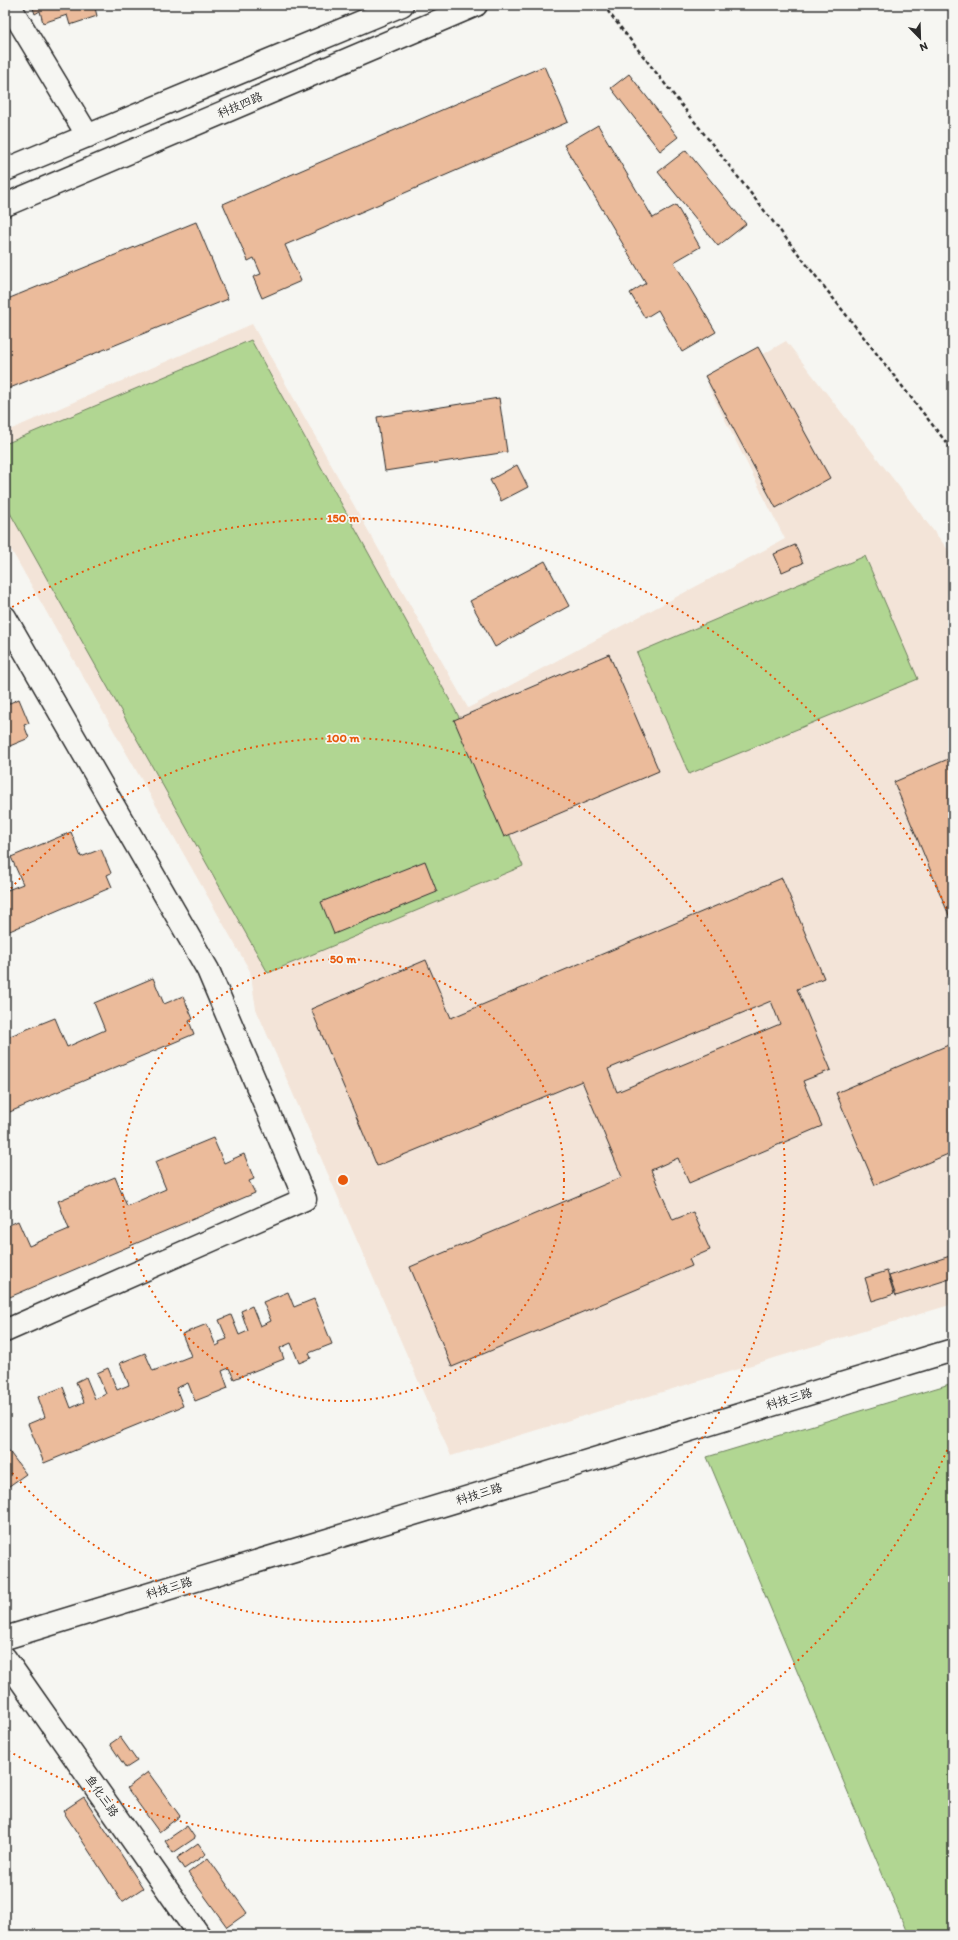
<svg xmlns="http://www.w3.org/2000/svg" width="958" height="1940" font-family="Itim,'LXGW WenKai TC',sans-serif">
	<style>
		.built { fill: #f3e4d8 }
		.green { fill: #b1d692; stroke: #6e805e }
		.building { fill: #ebbb9b; stroke: #2b2b2b; fill-rule: evenodd }
		.lines { fill: none; stroke-linecap: round; stroke-linejoin: round }
		.minor-casing { stroke: #2b2b2b; stroke-width: 25 }
		.tertiary-casing { stroke: #2b2b2b; stroke-width: 25 }
		.path { stroke: #2b2b2b; stroke-width: 2.5; stroke-dasharray: 4 3; stroke-linecap: butt }
		.minor { stroke: #f6f6f2; stroke-width: 22 }
		.tertiary { stroke: #f6f6f2; stroke-width: 22 }
		.ring { fill: none; stroke: #e8590c; stroke-width: 2; stroke-dasharray: 2 4 }
		.labels { text-anchor: middle; stroke-width: 3.5; stroke-linejoin: round; paint-order: stroke }
		.street-label { font-size: 12px; fill: #2b2b2b; stroke: #f6f6f2 }
		.centre { fill: #e8590c; stroke: #f6f6f2; stroke-width: 2 }
		.ring-label { font-size: 12px; text-anchor: middle; font-weight: bold; fill: #e8590c; stroke: #f6f6f2; stroke-width: 3.5; stroke-linejoin: round; paint-order: stroke }
	</style>
	<rect width="100%" height="100%" fill="#f6f6f2"/>
	<filter id="ink" filterUnits="userSpaceOnUse"><feTurbulence type="fractalNoise" baseFrequency=".025" numOctaves="2"/><feDisplacementMap in="SourceGraphic" scale="8" xChannelSelector="R" yChannelSelector="G"/><feConvolveMatrix kernelMatrix="1 2 1 2 8 2 1 2 1" color-interpolation-filters="sRGB"/></filter>
	<g filter="url(#ink)">
		<path class="built" d="M252 324 468 708 785 539 708 386 786 341 953 556V1304L451 1456 256 1009 250 971 5 539V432Z"/>
		<g class="green">
			<path d="M251 340 459 717 523 866 268 973 5 504V444Z"/>
			<path d="M865 556 918 679 689 774 637 653Z"/>
			<path d="M953 1383V1932L949 1935H908L707 1457Z"/>
		</g>
		<g class="building">
			<path d="M32 5H100L101 6 95 8 97 16 70 25 67 15 43 23 40 11 35 14Z"/>
			<path d="M544 66 568 122 285 245 301 281 262 298 253 277 261 274 254 258 248 261 223 204Z"/>
			<path d="M629 74 678 137 660 151 611 88Z"/>
			<path d="M598 125 653 218 676 205 700 247 674 262 716 332 682 352 658 310 645 318 630 293 646 283 564 145Z"/>
			<path d="M686 150 746 224 718 246 658 172Z"/>
			<path d="M196 222 228 299 5 390V300Z"/>
			<path d="M758 347 830 478 776 508 705 376Z"/>
			<path d="M499 398 507 452 385 471 377 417Z"/>
			<path d="M517 465 528 487 501 501 490 480Z"/>
			<path d="M795 545 803 563 782 572 774 554Z"/>
			<path d="M545 561 569 606 495 647 470 601Z"/>
			<path d="M609 654 659 771 504 837 454 720Z"/>
			<path d="M19 699 29 723 24 725 29 738 5 748V705Z"/>
			<path d="M953 757V925L894 782Z"/>
			<path d="M71 832 81 857 101 849 111 873 107 875 112 887 5 933V891L23 884 11 857Z"/>
			<path d="M425 861 437 892 334 934 321 902Z"/>
			<path d="M782 878 824 978 797 989 831 1070 803 1081 822 1126 689 1183 678 1158 651 1170 673 1220 693 1212 710 1250 689 1259 692 1266 452 1367 410 1267 622 1177 582 1081 377 1166 311 1009 426 960 451 1018ZM771 1001 780 1024 617 1092 608 1069Z"/>
			<path d="M153 978 164 1004 183 996 193 1019 189 1021 194 1034 5 1114V1070L8 1069 5 1061V1038L55 1018 67 1047 105 1030 94 1003Z"/>
			<path d="M953 1043V1152L875 1185 836 1093Z"/>
			<path d="M213 1138 224 1163 244 1154 254 1179 249 1181 255 1193 5 1299V1227L18 1221 29 1246 69 1229 58 1201 115 1177 127 1206 166 1189 155 1162Z"/>
			<path d="M953 1255V1278L896 1296 889 1276Z"/>
			<path d="M887 1271 894 1294 872 1301 865 1278Z"/>
			<path d="M288 1292 294 1307 314 1299 332 1344 309 1353 311 1358 299 1363 291 1343 280 1348 284 1359 234 1379 229 1368 222 1371 228 1388 195 1401 188 1383 176 1388 183 1406 44 1463 28 1424 45 1417 38 1397 63 1387 71 1408 84 1402 76 1382 86 1377 95 1399 106 1394 97 1373 108 1368 117 1390 129 1385 120 1363 145 1353 153 1371 191 1356 182 1334 207 1324 216 1346 220 1344 219 1342 227 1339 219 1320 231 1315 239 1335 248 1331 241 1311 252 1306 260 1326 271 1321 263 1302Z"/>
			<path d="M8 1450 26 1474 5 1489V1452Z"/>
			<path d="M120 1737 137 1761 126 1768 110 1744Z"/>
			<path d="M148 1772 180 1816 159 1832 127 1788Z"/>
			<path d="M84 1797 143 1888 122 1902 63 1811Z"/>
			<path d="M187 1826 195 1838 173 1853 165 1841Z"/>
			<path d="M198 1843 206 1854 184 1869 177 1858Z"/>
			<path d="M208 1858 247 1913 227 1927 188 1873Z"/>
		</g>
		<g class="lines">
			<g class="minor-casing">
				<g id="minor">
					<path d="M9 5 88 136"/>
					<path d="M5 617 208 970 305 1199 5 1331"/>
				</g>
			</g>
			<g class="tertiary-casing">
				<g id="tertiary">
					<path d="M5 170 402 5"/>
					<path d="M5 205 476 5"/>
					<path d="M5 1638 953 1350"/>
					<path d="M5 1658 199 1935"/>
				</g>
			</g>
			<path class="path" d="M603 5 953 451"/>
			<use href="#minor" class="minor"/>
			<use href="#tertiary" class="tertiary"/>
		</g>
	</g>
	<g class="ring">
		<circle cx="343" cy="1180" r="221"/>
		<path d="M7 893A442 442 0 1 1 7 1467"/>
		<path d="M952 1439A662 662 0 0 1 7 1750M7 610A662 662 0 0 1 952 921"/>
	</g>
	<g class="labels">
		<g class="street-label">
			<text transform="translate(240 105) rotate(-23)" y="4">科技四路</text>
			<text transform="translate(789 1399) rotate(-17)" y="4">科技三路</text>
			<text transform="translate(479 1494) rotate(-17)" y="4">科技三路</text>
			<text transform="translate(169 1588) rotate(-17)" y="4">科技三路</text>
			<text transform="translate(102 1796) rotate(55)" y="4">鱼化三路</text>
		</g>
	</g>
	<circle cx="343" cy="1180" r="6" class="centre"/>
	<g class="ring-label">
		<text x="343" y="522">150 m</text>
		<text x="343" y="742">100 m</text>
		<text x="343" y="963">50 m</text>
	</g>
	<rect width="958" height="1940" fill="none" stroke="#f6f6f2" stroke-width="20"/>
	<rect x="10" y="10" width="938" height="1920" fill="none" stroke="#2b2b2b" stroke-width="1.5" filter="url(#ink)"/>
	<g transform="translate(920 38) rotate(157)" stroke="#f6f6f2" stroke-width="3" paint-order="stroke">
	<path d="M0-3L7 15L0 10L-7 15Z" fill="#2b2b2b"/>
	<text y="-6" font-size="11" font-weight="bold" text-anchor="middle" fill="#2b2b2b">N</text>
	</g>
</svg>
